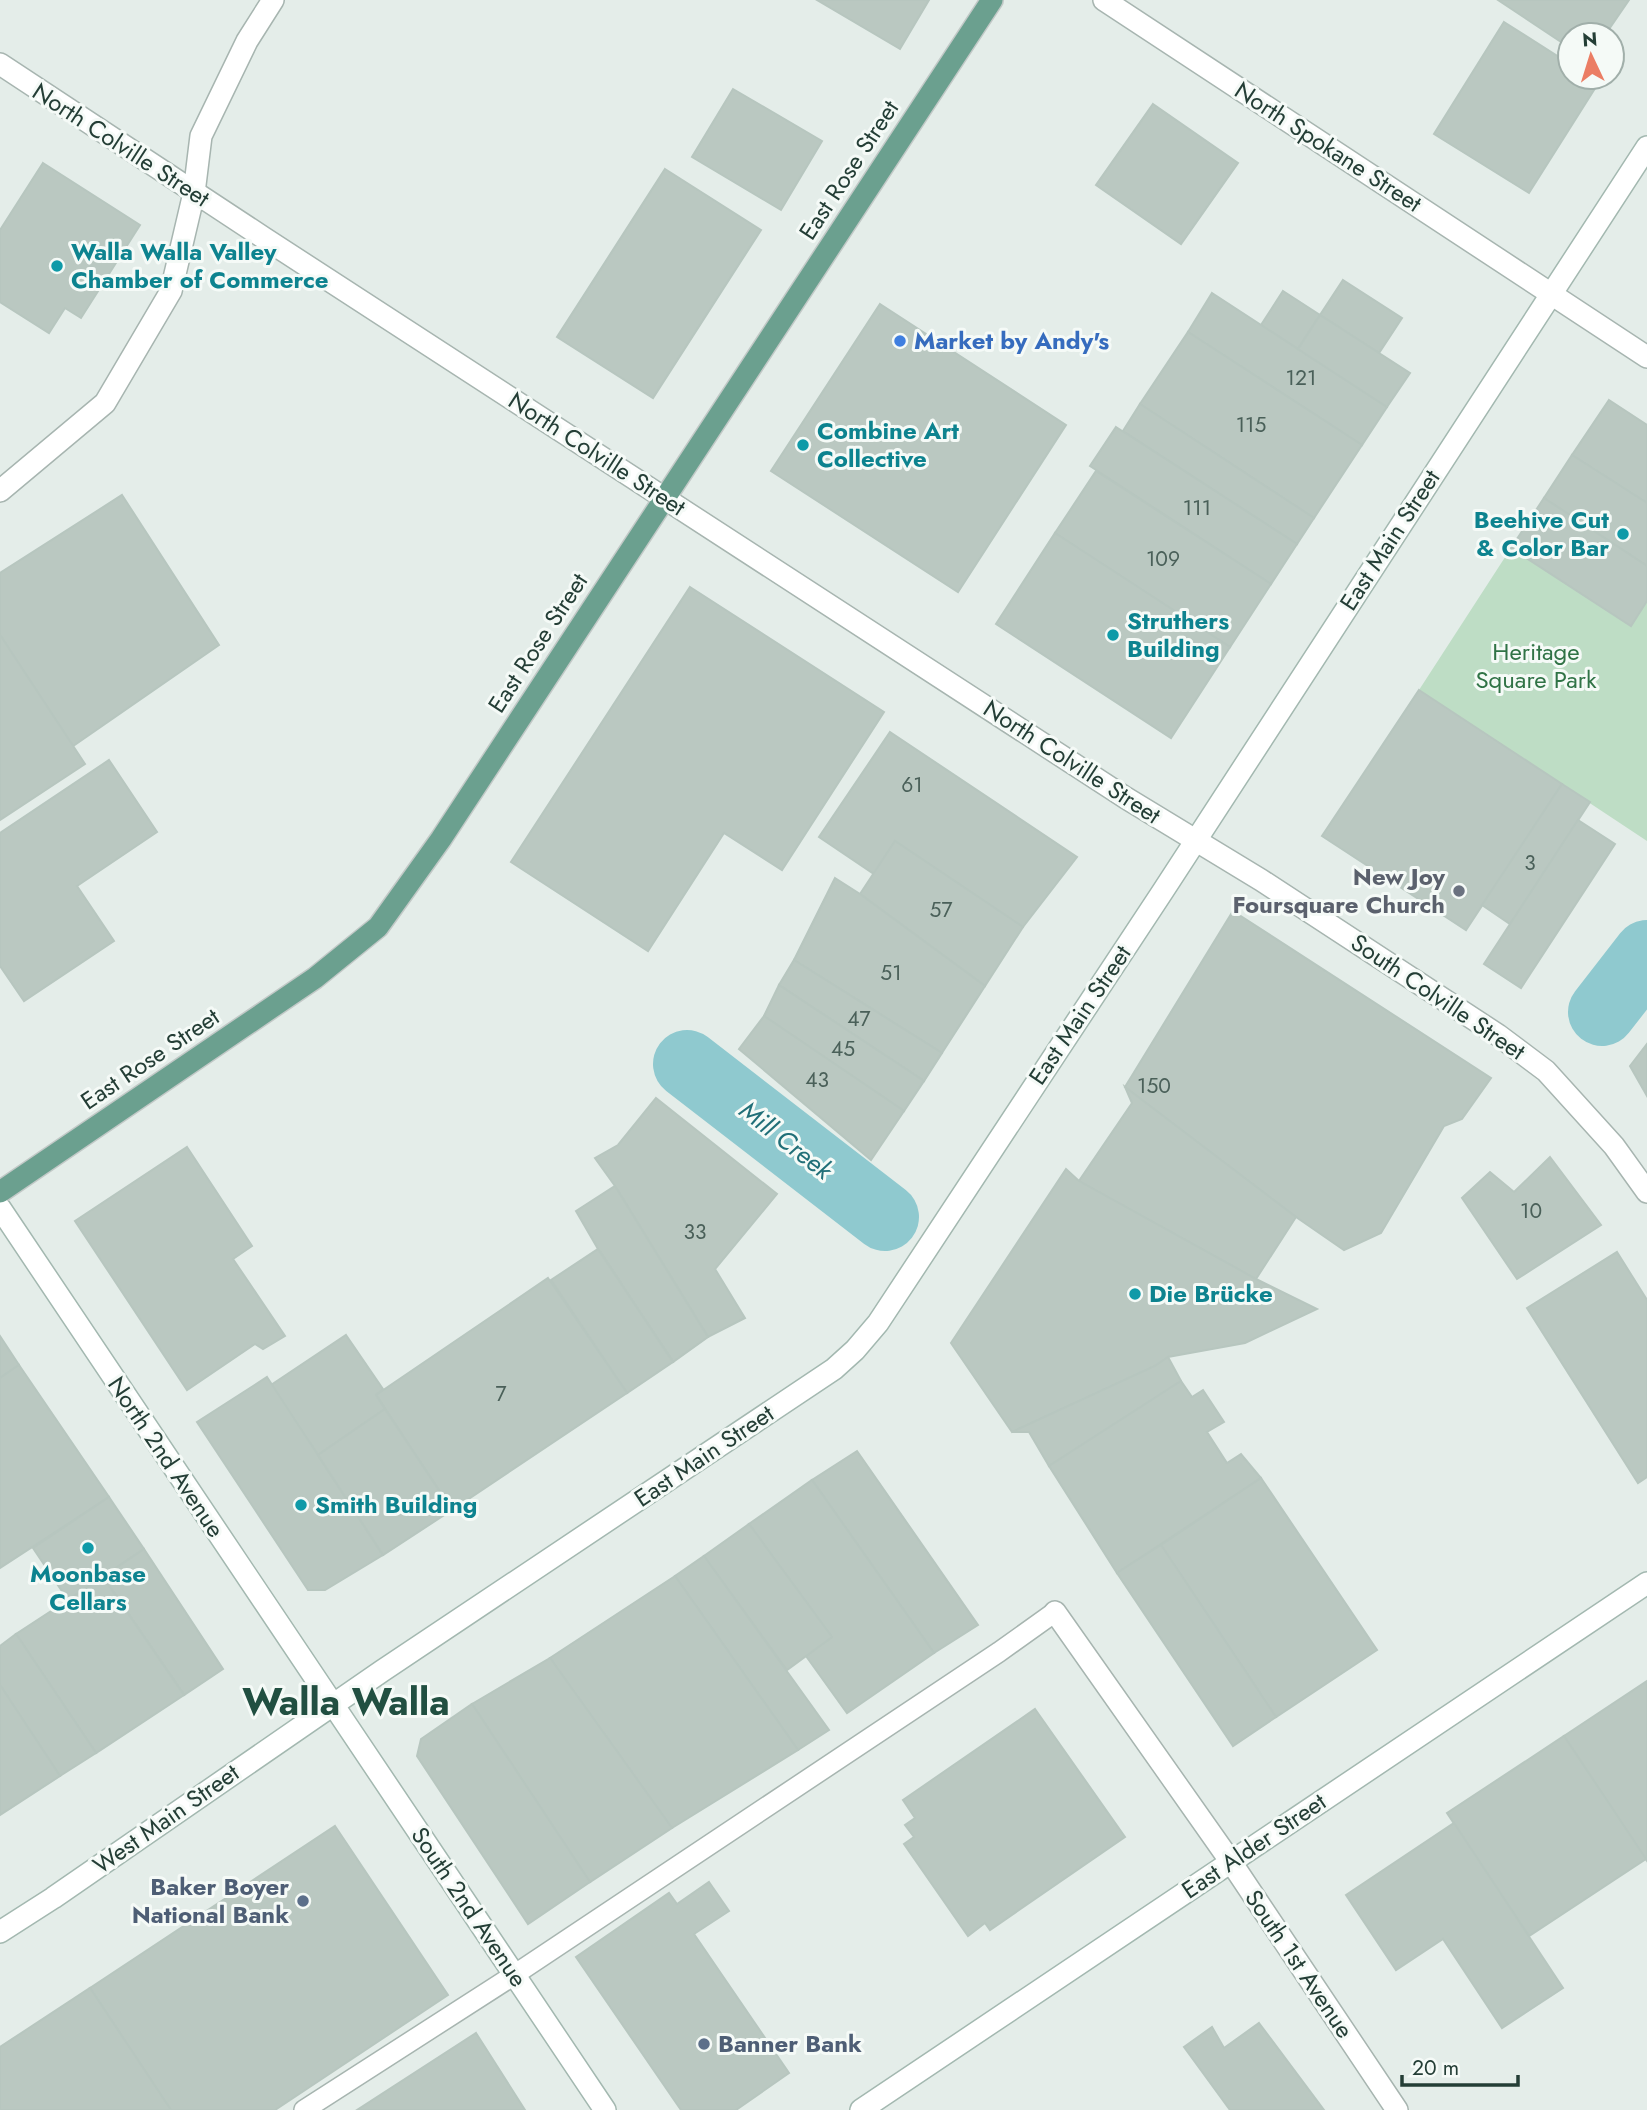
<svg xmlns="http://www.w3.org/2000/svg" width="1647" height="2110" font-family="Jost,sans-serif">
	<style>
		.green { fill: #beddc5 }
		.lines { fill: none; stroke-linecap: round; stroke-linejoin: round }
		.river { stroke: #8fc9cf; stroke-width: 68 }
		.building { fill: #bac8c1; stroke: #b7c6bf; stroke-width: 2 }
		.service-casing { stroke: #a7b5b0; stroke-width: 22 }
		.minor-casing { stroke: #a7b5b0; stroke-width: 24 }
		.tertiary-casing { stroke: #a7b5b0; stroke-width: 24 }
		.secondary-casing { stroke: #a3b8b0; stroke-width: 24 }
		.primary-casing { stroke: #c2c9c7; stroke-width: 24 }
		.service { stroke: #fff; stroke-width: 19 }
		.minor { stroke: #fff; stroke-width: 21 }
		.tertiary { stroke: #fff; stroke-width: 21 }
		.secondary { stroke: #fff; stroke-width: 21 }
		.primary { stroke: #6ba08f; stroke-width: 21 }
		.culture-dot { fill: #0f9aa8; stroke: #f5faf7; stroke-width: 2.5 }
		.shop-dot { fill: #3f7fe0; stroke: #f5faf7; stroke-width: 2.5 }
		.worship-dot { fill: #6b7280; stroke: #f5faf7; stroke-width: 2.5 }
		.service-dot { fill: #5c6f8a; stroke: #f5faf7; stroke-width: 2.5 }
		.labels { text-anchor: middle; stroke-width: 6; stroke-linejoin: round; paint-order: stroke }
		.number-label { font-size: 21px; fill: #4a6059 }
		.street-label { font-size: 24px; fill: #243e36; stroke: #f5faf7 }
		.culture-label { font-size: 24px; font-weight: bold; fill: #0d838f; stroke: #f5faf7; text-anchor: start }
		.shop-label { font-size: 24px; font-weight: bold; fill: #366cbe; stroke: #f5faf7; text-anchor: start }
		.park-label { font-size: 24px; fill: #307346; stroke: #f5faf7 }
		.worship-label { font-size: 24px; font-weight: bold; fill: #5b616d; stroke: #f5faf7; text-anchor: end }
		.service-label { font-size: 24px; font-weight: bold; fill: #4e5e75; stroke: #f5faf7; text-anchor: end }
		.water-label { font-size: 26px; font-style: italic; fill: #216f78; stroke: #f5faf7 }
		.town-label { font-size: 38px; font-weight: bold; fill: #214f41; stroke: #f5faf7 }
	</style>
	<rect width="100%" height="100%" fill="#e4ede9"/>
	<path class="green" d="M1511 548 1630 625 1647 601V841L1419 690Z"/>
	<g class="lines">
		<g class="river">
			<path d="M1602 1012 1647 954"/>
			<path d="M687 1064 885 1217"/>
		</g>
	</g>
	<g class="building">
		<path d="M817 0H929L900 49Z"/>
		<path d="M1498 0H1629L1605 35H1570V48Z"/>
		<path d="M1504 22 1570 64V77H1591L1599 82 1529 193 1434 134Z"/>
		<path d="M733 89 822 141 781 210 692 157Z"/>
		<path d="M1153 104 1238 163 1181 244 1096 185Z"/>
		<path d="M43 163 140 225 81 318 65 308 49 333 0 302V230Z"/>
		<path d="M665 169 761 230 653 398 557 337Z"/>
		<path d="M1343 280 1402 318 1379 353 1320 315Z"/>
		<path d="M1283 291 1320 315 1298 349 1261 325Z"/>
		<path d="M1212 293 1387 407 1362 445 1188 332Z"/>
		<path d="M880 304 1066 425 958 592 771 471Z"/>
		<path d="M1320 315 1410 373 1387 407 1298 349Z"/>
		<path d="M1188 332 1362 445 1314 518 1140 404Z"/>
		<path d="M1609 400 1647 425V503L1572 455Z"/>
		<path d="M1140 404 1314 518 1297 544 1123 431Z"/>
		<path d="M1116 427 1297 544 1271 584 1090 466Z"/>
		<path d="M1572 455 1647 503V566L1544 498Z"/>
		<path d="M1096 471 1271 584 1230 647 1055 533Z"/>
		<path d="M122 495 219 645 73 746 0 635V573Z"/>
		<path d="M1544 498 1647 566V601L1631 626 1511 548Z"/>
		<path d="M1055 533 1230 647 1171 738 996 624Z"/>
		<path d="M690 587 884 712 782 870 724 833 648 951 511 862Z"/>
		<path d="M0 635 85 764 0 820Z"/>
		<path d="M1419 690 1562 784 1466 930 1322 836Z"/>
		<path d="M890 732 1077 857 1023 927 895 841 874 874 819 837Z"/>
		<path d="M109 760 157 832 77 886 114 941 24 1001 0 966V833Z"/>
		<path d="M1562 784 1590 802 1510 924 1482 905Z"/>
		<path d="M1578 820 1615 844 1521 988 1484 964Z"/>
		<path d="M895 841 1023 927 985 986 860 894Z"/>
		<path d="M835 878 860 894 985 986 942 1053 794 960Z"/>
		<path d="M1233 911 1491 1078 1462 1119 1444 1126 1381 1233 1344 1250 1296 1217 1125 1087Z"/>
		<path d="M794 960 942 1053 924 1081 779 985Z"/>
		<path d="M779 985 924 1081 904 1111 764 1016Z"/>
		<path d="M764 1016 904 1111 871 1160 739 1049Z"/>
		<path d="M1647 1044V1096L1630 1066Z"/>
		<path d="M1125 1087 1296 1217 1256 1279 1079 1181 1132 1103Z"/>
		<path d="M656 1098 777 1194 715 1269 745 1318 708 1337 615 1186 595 1158 618 1145Z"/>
		<path d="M187 1147 252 1246 233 1259 285 1336 263 1349 255 1344 187 1390 75 1221Z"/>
		<path d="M1550 1157 1601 1225 1517 1279 1462 1198 1490 1172 1514 1192Z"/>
		<path d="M1066 1169 1079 1181 1256 1279 1317 1309 1245 1343 1168 1357 1155 1366 1012 1432 951 1343Z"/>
		<path d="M615 1186 708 1337 673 1362 598 1249 576 1211Z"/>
		<path d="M598 1249 673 1362 627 1393 551 1280Z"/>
		<path d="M1617 1252 1647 1300V1477L1638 1483 1527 1308Z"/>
		<path d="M548 1278 627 1393 452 1510 376 1395Z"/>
		<path d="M346 1335 383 1389 376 1395 385 1409 318 1455 271 1385Z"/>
		<path d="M0 1336 19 1365 0 1378Z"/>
		<path d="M1168 1357 1181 1381 1049 1466 1029 1432H1012L1155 1366Z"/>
		<path d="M19 1365 109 1497 0 1568V1378Z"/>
		<path d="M267 1377 383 1555 325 1590H308L197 1422Z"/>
		<path d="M1181 1381 1192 1397 1203 1390 1224 1422 1207 1432 1227 1463 1241 1454 1261 1478 1117 1573 1049 1466Z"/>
		<path d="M385 1409 452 1510 383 1555 318 1455Z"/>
		<path d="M857 1451 978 1625 934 1653 812 1480Z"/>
		<path d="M1261 1478 1377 1650 1276 1717 1161 1545Z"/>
		<path d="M812 1480 934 1653 847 1713 806 1656 832 1637 749 1524Z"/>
		<path d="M109 1497 144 1549 68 1600 33 1548Z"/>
		<path d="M749 1524 832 1637 787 1670 704 1556Z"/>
		<path d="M1161 1545 1276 1717 1233 1746 1117 1573Z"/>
		<path d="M144 1549 223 1669 184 1695 103 1577Z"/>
		<path d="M704 1556 829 1730 798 1750 675 1576Z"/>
		<path d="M675 1576 798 1750 672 1828 550 1658Z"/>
		<path d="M103 1577 184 1695 96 1753 16 1634Z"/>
		<path d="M16 1634 96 1753 60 1776 0 1685V1646Z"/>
		<path d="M550 1658 672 1828 590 1882 472 1704Z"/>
		<path d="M1647 1681V1861L1564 1736Z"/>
		<path d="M0 1685 60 1776 0 1815Z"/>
		<path d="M472 1704 590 1882 528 1924 417 1756 421 1739Z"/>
		<path d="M1035 1709 1125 1837 990 1930 985 1923 968 1936 904 1844 914 1837 905 1825 915 1818 903 1800Z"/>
		<path d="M1564 1736 1646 1859 1529 1936 1447 1813Z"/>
		<path d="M1454 1823 1563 1988 1502 2028 1443 1939 1396 1970 1346 1895Z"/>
		<path d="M335 1826 448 1995 275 2110H171L90 1988Z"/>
		<path d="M709 1882 729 1911 694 1934 789 2073 736 2110H681L576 1957 669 1893 677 1904Z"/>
		<path d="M90 1988 171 2110H0V2047Z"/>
		<path d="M1259 2023 1324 2110H1230L1184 2047 1212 2027 1224 2048Z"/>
		<path d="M476 2033 525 2110H357Z"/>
	</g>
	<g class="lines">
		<g class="service-casing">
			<path id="service" d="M304 2110 514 1975 999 1652 1055 1612"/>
		</g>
		<g class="minor-casing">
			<path id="minor" d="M0 491 105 403 171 291 194 193 201 136 247 41 273 0"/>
		</g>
		<g class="tertiary-casing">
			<g id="tertiary">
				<path d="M1104 0 1647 357"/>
				<path d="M0 64 264 238 1126 798 1261 880 1498 1035 1546 1071 1614 1146 1647 1192"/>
				<path d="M1055 1612 1231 1862 1397 2110"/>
			</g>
		</g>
		<g class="secondary-casing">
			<g id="secondary">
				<path d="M0 1208 605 2110"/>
				<path d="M0 1932 53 1898 382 1671 834 1369 855 1350 878 1323 1163 891 1647 147"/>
				<path d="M861 2110 1647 1583"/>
			</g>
		</g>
		<g class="primary-casing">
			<path id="primary" d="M0 1192 315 978 378 927 441 839 992 0"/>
		</g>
		<use href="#service" class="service"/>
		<use href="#minor" class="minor"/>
		<use href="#tertiary" class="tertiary"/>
		<use href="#secondary" class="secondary"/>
		<use href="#primary" class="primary"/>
	</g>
	<g class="culture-dot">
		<circle cx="57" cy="266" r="7"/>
		<circle cx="803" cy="445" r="7"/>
		<circle cx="1623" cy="534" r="7"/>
		<circle cx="1113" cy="635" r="7"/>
		<circle cx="1135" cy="1294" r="7"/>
		<circle cx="301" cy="1505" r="7"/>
		<circle cx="88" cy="1548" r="7"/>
	</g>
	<circle class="shop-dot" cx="900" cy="341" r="7"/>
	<circle class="worship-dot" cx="1459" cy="891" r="7"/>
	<g class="service-dot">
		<circle cx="303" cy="1901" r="7"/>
		<circle cx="704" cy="2044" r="7"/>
	</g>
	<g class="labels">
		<g class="number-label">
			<text x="1301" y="385">121</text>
			<text x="1251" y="432">115</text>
			<text x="1197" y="515">111</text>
			<text x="1163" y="566">109</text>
			<text x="912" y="792">61</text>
			<text x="1530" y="870">3</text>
			<text x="941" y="917">57</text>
			<text x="891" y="980">51</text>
			<text x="859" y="1026">47</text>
			<text x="843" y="1056">45</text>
			<text x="817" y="1087">43</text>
			<text x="1154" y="1093">150</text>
			<text x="1531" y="1218">10</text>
			<text x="695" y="1239">33</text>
			<text x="501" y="1401">7</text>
		</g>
		<g class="street-label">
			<text transform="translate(121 145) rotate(33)" y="8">North Colville Street</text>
			<text transform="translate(1328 147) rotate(33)" y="8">North Spokane Street</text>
			<text transform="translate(849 170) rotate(-57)" y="8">East Rose Street</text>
			<text transform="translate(597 454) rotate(33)" y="8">North Colville Street</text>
			<text transform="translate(1390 540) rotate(-57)" y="8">East Main Street</text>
			<text transform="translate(538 643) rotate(-57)" y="8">East Rose Street</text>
			<text transform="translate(1072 762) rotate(33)" y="8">North Colville Street</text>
			<text transform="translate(1438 997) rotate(34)" y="8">South Colville Street</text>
			<text transform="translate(1080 1015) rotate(-56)" y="8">East Main Street</text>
			<text transform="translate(150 1059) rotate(-34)" y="8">East Rose Street</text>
			<text transform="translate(704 1456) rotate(-34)" y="8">East Main Street</text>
			<text transform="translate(166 1457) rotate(56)" y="8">North 2nd Avenue</text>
			<text transform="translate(166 1819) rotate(-35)" y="8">West Main Street</text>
			<text transform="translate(1254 1846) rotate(-34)" y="8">East Alder Street</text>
			<text transform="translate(469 1907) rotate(56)" y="8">South 2nd Avenue</text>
			<text transform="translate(1299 1964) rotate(56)" y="8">South 1st Avenue</text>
		</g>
		<g class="culture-label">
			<text x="71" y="260">Walla Walla Valley<tspan x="71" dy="28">Chamber of Commerce</tspan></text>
			<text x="817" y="439">Combine Art<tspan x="817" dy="28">Collective</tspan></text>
			<text x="1609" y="528" text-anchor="end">Beehive Cut<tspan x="1609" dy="28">&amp; Color Bar</tspan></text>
			<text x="1127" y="629">Struthers<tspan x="1127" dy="28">Building</tspan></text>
			<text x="1149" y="1302">Die Brücke</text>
			<text x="315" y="1513">Smith Building</text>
			<text x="88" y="1582" text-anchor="middle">Moonbase<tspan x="88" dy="28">Cellars</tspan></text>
		</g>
		<g class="shop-label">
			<text x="914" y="349">Market by Andy's</text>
		</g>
		<g class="park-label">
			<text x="1536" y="660">Heritage<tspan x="1536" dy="28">Square Park</tspan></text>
		</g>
		<g class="worship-label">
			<text x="1445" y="885">New Joy<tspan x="1445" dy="28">Foursquare Church</tspan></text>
		</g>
		<g class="service-label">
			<text x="289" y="1895">Baker Boyer<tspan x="289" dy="28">National Bank</tspan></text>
			<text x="718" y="2052" text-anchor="start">Banner Bank</text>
		</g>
		<g class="water-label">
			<text transform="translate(786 1140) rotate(38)" y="9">Mill Creek</text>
		</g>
		<g class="town-label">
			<text x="346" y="1715">Walla Walla</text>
		</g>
	</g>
	<g transform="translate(1591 56) rotate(356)"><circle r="33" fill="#f5faf7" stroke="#a1afaa" stroke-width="2"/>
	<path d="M0-5L12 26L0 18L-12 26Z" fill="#eb7d64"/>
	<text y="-10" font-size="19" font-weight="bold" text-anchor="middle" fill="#243e36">N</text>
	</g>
	<path d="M1402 2075v10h116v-10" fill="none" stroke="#243e36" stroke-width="3.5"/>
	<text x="1412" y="2075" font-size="21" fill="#243e36" stroke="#f5faf7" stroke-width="5" paint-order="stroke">20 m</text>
</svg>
